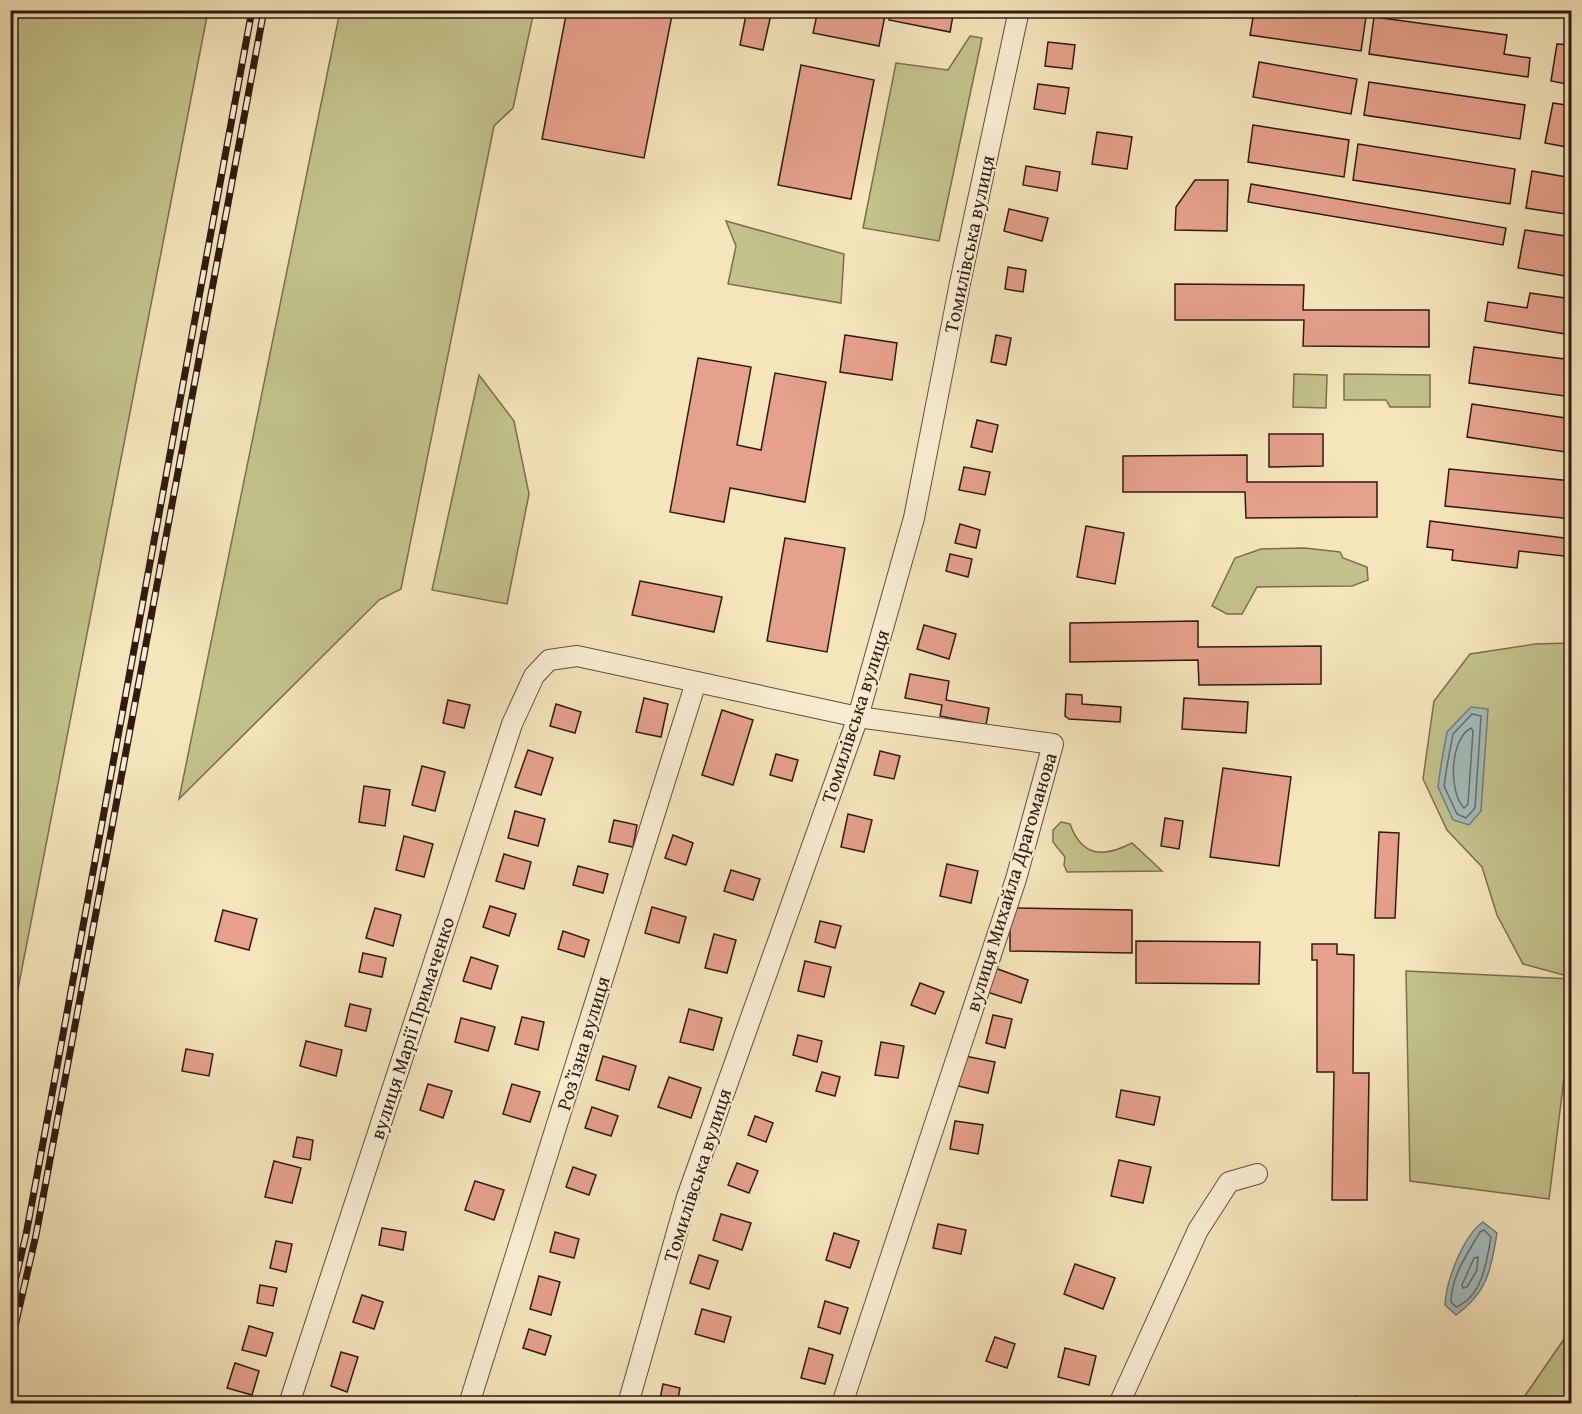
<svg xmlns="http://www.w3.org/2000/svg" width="1582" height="1414" font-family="'Gentium Book Plus',serif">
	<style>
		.green { fill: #c3c28b; stroke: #7a6e4e; stroke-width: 1.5 }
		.water { fill: #a1bcbb; stroke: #747b77; stroke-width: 1.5 }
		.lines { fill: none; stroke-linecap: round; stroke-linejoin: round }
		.shore { stroke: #686b66; stroke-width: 1.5 }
		.building { fill: #e5a18b; stroke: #301a12; stroke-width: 1.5 }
		.street-casing { stroke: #614d3c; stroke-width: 22 }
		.street { stroke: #f8eed2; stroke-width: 20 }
		.rail-casing { stroke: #301a12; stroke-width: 7 }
		.rail { stroke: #f8eed2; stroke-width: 4.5; stroke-dasharray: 14; stroke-linecap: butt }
		.labels { text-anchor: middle; stroke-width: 4.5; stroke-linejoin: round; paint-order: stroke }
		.street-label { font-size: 20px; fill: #301a12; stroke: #f8eed2 }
	</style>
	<rect width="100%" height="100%" fill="#f4e5ba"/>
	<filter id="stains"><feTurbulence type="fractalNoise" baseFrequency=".00333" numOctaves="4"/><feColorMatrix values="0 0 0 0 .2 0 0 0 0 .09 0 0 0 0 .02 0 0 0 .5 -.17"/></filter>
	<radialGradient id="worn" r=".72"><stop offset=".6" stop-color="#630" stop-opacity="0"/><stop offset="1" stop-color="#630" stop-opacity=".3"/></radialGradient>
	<g class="green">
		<path d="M11 10 208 11 11 1025 10 11Z"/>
		<path d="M340 11H534L513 108 494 126 401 589 379 600 179 799Z"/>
		<path d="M970 36 982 38 939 241 863 228 896 63 948 70Z"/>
		<path d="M726 221 844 254 841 303 728 284 736 246Z"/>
		<path d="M1294 374 1327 375 1326 408 1293 407Z"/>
		<path d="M1344 374 1430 375V407H1390L1386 400H1344Z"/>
		<path d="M479 375 514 421 529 494 507 604 432 590Z"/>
		<path d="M1304 548 1340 552 1343 558 1367 567 1368 580 1352 586 1257 587 1242 614H1227L1212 606 1235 558 1261 549Z"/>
		<path d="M1571 643V977L1523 964 1497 915 1482 867 1447 830 1423 779 1434 701 1470 654 1535 644Z"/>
		<path d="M1061 822 1070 824C1082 857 1103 858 1132 843L1162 871 1067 872 1064 865 1065 857 1053 842V830Z"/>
		<path d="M1406 971 1571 979V1022L1549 1199 1410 1181Z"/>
		<path d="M1571 1329V1403H1520Z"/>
	</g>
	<g class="water">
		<path d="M1471 707 1488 709 1481 811 1469 825 1453 820 1438 787 1441 765 1447 732Z"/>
		<path d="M1483 1222 1497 1233C1491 1269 1488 1292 1456 1315L1445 1305C1446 1281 1463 1236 1483 1222Z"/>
	</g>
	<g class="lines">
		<g class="shore">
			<path d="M1472 714 1481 716 1475 808 1466 818 1457 814 1444 786 1447 766 1453 734Z"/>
			<path d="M1471 728 1473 731 1468 804 1464 808C1448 791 1450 739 1471 728Z"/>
			<path d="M1484 1230 1491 1237C1487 1261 1482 1297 1456 1307L1451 1302C1451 1276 1468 1253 1480 1232Z"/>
			<path d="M1478 1257 1477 1270 1467 1287 1463 1288 1462 1285 1474 1258Z"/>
		</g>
	</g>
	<g class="building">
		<path d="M567 10H673L644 158 542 139Z"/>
		<path d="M747 10H772L763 50 740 45Z"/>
		<path d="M818 10H886L879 46 813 33Z"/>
		<path d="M891 10H954L950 32 889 20Z"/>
		<path d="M1202 10H1321L1366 17 1361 51 1250 35 1253 18Z"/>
		<path d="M1374 17 1507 35 1504 54 1530 58 1528 77 1369 54Z"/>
		<path d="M1048 42 1075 45 1072 69 1045 66Z"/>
		<path d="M1557 44 1572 45V85L1551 81Z"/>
		<path d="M1259 62 1357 79 1351 114 1253 97Z"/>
		<path d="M801 65 874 80 851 199 778 185Z"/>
		<path d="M1369 82 1525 105 1520 139 1364 115Z"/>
		<path d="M1038 84 1069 88 1065 114 1034 109Z"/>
		<path d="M1553 103 1572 106V148L1545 143Z"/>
		<path d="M1253 125 1349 140 1344 177 1248 162Z"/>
		<path d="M1097 132 1132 137 1127 169 1092 164Z"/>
		<path d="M1358 144 1515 169 1510 204 1353 180Z"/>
		<path d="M1026 166 1060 172 1057 191 1023 185Z"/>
		<path d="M1532 171 1572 178V215L1526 208Z"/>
		<path d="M1195 180H1228L1227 231 1175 230 1176 207Z"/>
		<path d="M1251 184 1506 228 1503 245 1248 202Z"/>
		<path d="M1009 209 1048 218 1042 241 1004 231Z"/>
		<path d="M1525 230 1572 237V277L1518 268Z"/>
		<path d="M1008 267 1026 270 1023 292 1005 289Z"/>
		<path d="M1175 284 1304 285 1303 310H1429V347L1303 346 1304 320H1175Z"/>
		<path d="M1530 293 1572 299V335L1485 321 1488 302 1527 308Z"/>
		<path d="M845 335 897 343 892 380 840 372Z"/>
		<path d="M996 335 1011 338 1006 365 991 362Z"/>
		<path d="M1474 347 1572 360V397L1469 383Z"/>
		<path d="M698 358 751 367 737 445 761 450 775 373 826 382 805 502 730 488 724 522 670 512Z"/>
		<path d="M1472 404 1572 419V453L1467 437Z"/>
		<path d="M977 420 998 425 992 452 971 447Z"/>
		<path d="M1269 434H1323V466L1269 467Z"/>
		<path d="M1247 455V482H1377V517L1246 518 1245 492H1123V456Z"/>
		<path d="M964 467 990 472 985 495 959 490Z"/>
		<path d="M1449 469 1572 481V519L1445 506Z"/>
		<path d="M1430 521 1572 539V557L1519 551 1517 568 1452 560 1453 550 1427 547Z"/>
		<path d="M960 524 980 530 976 548 955 543Z"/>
		<path d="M1086 526 1124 533 1115 584 1077 577Z"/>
		<path d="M785 538 845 548 827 652 767 641Z"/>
		<path d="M950 554 972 559 968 577 946 571Z"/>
		<path d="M640 581 722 597 714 632 632 615Z"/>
		<path d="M1198 621V647L1321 646V684L1199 685 1198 660 1070 662V623Z"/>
		<path d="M924 625 956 634 949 659 917 649Z"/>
		<path d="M910 674 949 681 946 700 989 708 986 725 940 716 942 705 905 698Z"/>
		<path d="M1066 694 1082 695V704L1121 707 1120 722 1069 719 1065 716Z"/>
		<path d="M644 698 668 704 661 737 636 732Z"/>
		<path d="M1184 698 1248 702 1246 733 1182 729Z"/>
		<path d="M448 700 470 705 464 728 443 723Z"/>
		<path d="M556 704 581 712 575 733 550 726Z"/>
		<path d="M722 710 753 720 733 785 702 775Z"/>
		<path d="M528 750 553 758 541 795 515 787Z"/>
		<path d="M880 751 900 756 894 779 874 775Z"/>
		<path d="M776 754 798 760 792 781 770 775Z"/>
		<path d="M422 766 445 772 435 811 412 805Z"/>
		<path d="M1223 768 1291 777 1279 866 1210 857Z"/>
		<path d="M364 786 390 790 385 826 359 822Z"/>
		<path d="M515 811 545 819 538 846 508 838Z"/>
		<path d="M848 814 872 820 864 852 841 847Z"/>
		<path d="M1165 818 1183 821 1179 849 1161 846Z"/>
		<path d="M614 820 637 825 633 847 609 842Z"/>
		<path d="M1379 832 1399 833 1395 918H1375Z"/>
		<path d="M673 835 693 843 686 865 665 858Z"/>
		<path d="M404 836 433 844 424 877 396 870Z"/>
		<path d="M504 854 531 862 524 889 496 881Z"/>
		<path d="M947 864 978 871 971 903 940 896Z"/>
		<path d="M578 866 608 874 603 893 573 885Z"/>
		<path d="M731 870 760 879 753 900 724 891Z"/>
		<path d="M490 906 516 914 509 936 483 927Z"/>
		<path d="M652 907 686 917 679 943 645 933Z"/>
		<path d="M375 908 401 915 393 946 366 938Z"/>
		<path d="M1010 908 1132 910V953L1010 951Z"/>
		<path d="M223 910 257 919 249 950 215 941Z"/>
		<path d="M820 921 841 926 835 948 815 942Z"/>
		<path d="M563 931 589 940 584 957 558 949Z"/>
		<path d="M714 934 736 940 727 973 705 968Z"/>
		<path d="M1136 941 1260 942 1259 984 1136 983Z"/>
		<path d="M1312 944H1337V954L1354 955 1353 1073H1369L1367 1200H1332L1334 1072H1317V960H1312Z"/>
		<path d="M363 953 386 958 382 977 359 972Z"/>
		<path d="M471 957 498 966 491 989 463 981Z"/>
		<path d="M805 961 831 967 824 997 798 991Z"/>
		<path d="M995 968 1028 980 1021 1003 987 992Z"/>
		<path d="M920 983 944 992 935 1014 911 1005Z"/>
		<path d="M350 1004 371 1009 366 1031 345 1026Z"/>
		<path d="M689 1009 722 1018 713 1050 680 1042Z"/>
		<path d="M993 1015 1012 1019 1005 1048 986 1043Z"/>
		<path d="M522 1017 544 1022 538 1050 515 1044Z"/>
		<path d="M461 1018 495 1027 488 1051 455 1042Z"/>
		<path d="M798 1035 822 1041 817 1062 793 1055Z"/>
		<path d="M306 1041 342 1050 336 1076 300 1066Z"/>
		<path d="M881 1042 904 1046 898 1078 875 1075Z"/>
		<path d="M186 1049 213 1054 209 1076 182 1071Z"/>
		<path d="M603 1056 636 1066 629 1090 596 1080Z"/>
		<path d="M965 1056 995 1062 988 1093 958 1086Z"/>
		<path d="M822 1072 840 1077 835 1096 816 1091Z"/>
		<path d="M669 1077 701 1088 691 1118 658 1107Z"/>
		<path d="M428 1084 452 1091 443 1118 420 1110Z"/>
		<path d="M512 1084 540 1092 530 1122 503 1114Z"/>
		<path d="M1121 1090 1160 1097 1154 1125 1116 1117Z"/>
		<path d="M592 1107 618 1116 611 1136 585 1128Z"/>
		<path d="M755 1116 773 1123 766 1142 748 1135Z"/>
		<path d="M955 1121 983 1125 978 1154 950 1149Z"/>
		<path d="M297 1137 313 1140 310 1160 293 1157Z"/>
		<path d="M1119 1160 1151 1167 1143 1203 1111 1196Z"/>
		<path d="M274 1161 301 1168 292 1203 265 1197Z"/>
		<path d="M737 1163 758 1171 749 1193 728 1185Z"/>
		<path d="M573 1167 596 1175 589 1195 566 1187Z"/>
		<path d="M475 1181 504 1190 494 1220 465 1210Z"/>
		<path d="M721 1214 751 1223 742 1250 713 1240Z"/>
		<path d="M938 1224 966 1230 961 1254 933 1248Z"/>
		<path d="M382 1228 406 1232 403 1250 379 1245Z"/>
		<path d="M555 1232 579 1239 574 1258 550 1252Z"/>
		<path d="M834 1233 859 1241 850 1268 826 1260Z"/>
		<path d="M276 1241 292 1244 286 1272 270 1268Z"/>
		<path d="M699 1255 718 1261 709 1289 690 1283Z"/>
		<path d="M1075 1264 1115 1278 1103 1309 1064 1294Z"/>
		<path d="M539 1276 560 1282 551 1315 530 1309Z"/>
		<path d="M260 1285 277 1288 273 1306 257 1303Z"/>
		<path d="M362 1295 383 1302 374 1329 353 1322Z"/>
		<path d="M825 1301 848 1308 840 1334 818 1327Z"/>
		<path d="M702 1309 731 1317 724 1342 695 1334Z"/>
		<path d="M249 1326 273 1333 266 1356 242 1350Z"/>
		<path d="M529 1329 551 1336 545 1355 523 1348Z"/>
		<path d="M995 1337 1015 1344 1007 1368 986 1361Z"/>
		<path d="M809 1348 833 1355 825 1384 801 1378Z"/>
		<path d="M1065 1348 1096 1356 1089 1385 1058 1377Z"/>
		<path d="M341 1352 358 1357 347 1392 331 1386Z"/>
		<path d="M235 1363 259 1371 252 1395 227 1388Z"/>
		<path d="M663 1384 680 1388 677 1404H659Z"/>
		<path d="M1355 1396 1383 1404H1353Z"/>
	</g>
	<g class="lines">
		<g class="street-casing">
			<g id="street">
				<path d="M289 1404 512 724 534 676 549 660 577 656 858 717 1053 744 1016 879 842 1404"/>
				<path d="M469 1404 696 682"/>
				<path d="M628 1404 687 1197 858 717 914 518 960 283 1019 10"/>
				<path d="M1119 1404 1198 1230 1229 1182 1257 1174"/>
			</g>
		</g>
		<use href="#street" class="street"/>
		<g class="rail-casing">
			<g id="rail">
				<path d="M10 1302 26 1235 252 10"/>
				<path d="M10 1348 36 1235 264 10"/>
			</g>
		</g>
		<use href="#rail" class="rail"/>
	</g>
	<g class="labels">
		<g class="street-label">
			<text transform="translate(969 244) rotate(-78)" y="7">Томилівська вулиця</text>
			<text transform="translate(855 716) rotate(-72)" y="7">Томилівська вулиця</text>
			<text transform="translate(1011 882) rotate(-73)" y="7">вулиця Михайла Драгоманова</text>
			<text transform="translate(412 1028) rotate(-72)" y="7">вулиця Марії Примаченко</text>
			<text transform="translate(583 1043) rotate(-73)" y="7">Розʼїзна вулиця</text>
			<text transform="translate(697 1175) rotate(-72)" y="7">Томилівська вулиця</text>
		</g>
	</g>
	<rect width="1582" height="1414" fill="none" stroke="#f4e5ba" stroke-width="36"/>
	<rect x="12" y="12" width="1558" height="1390" fill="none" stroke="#301a12" stroke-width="3"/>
	<rect x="18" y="18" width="1546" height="1378" fill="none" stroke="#301a12" stroke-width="1.5"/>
	<rect width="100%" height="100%" filter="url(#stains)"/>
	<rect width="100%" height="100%" fill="url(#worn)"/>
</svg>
